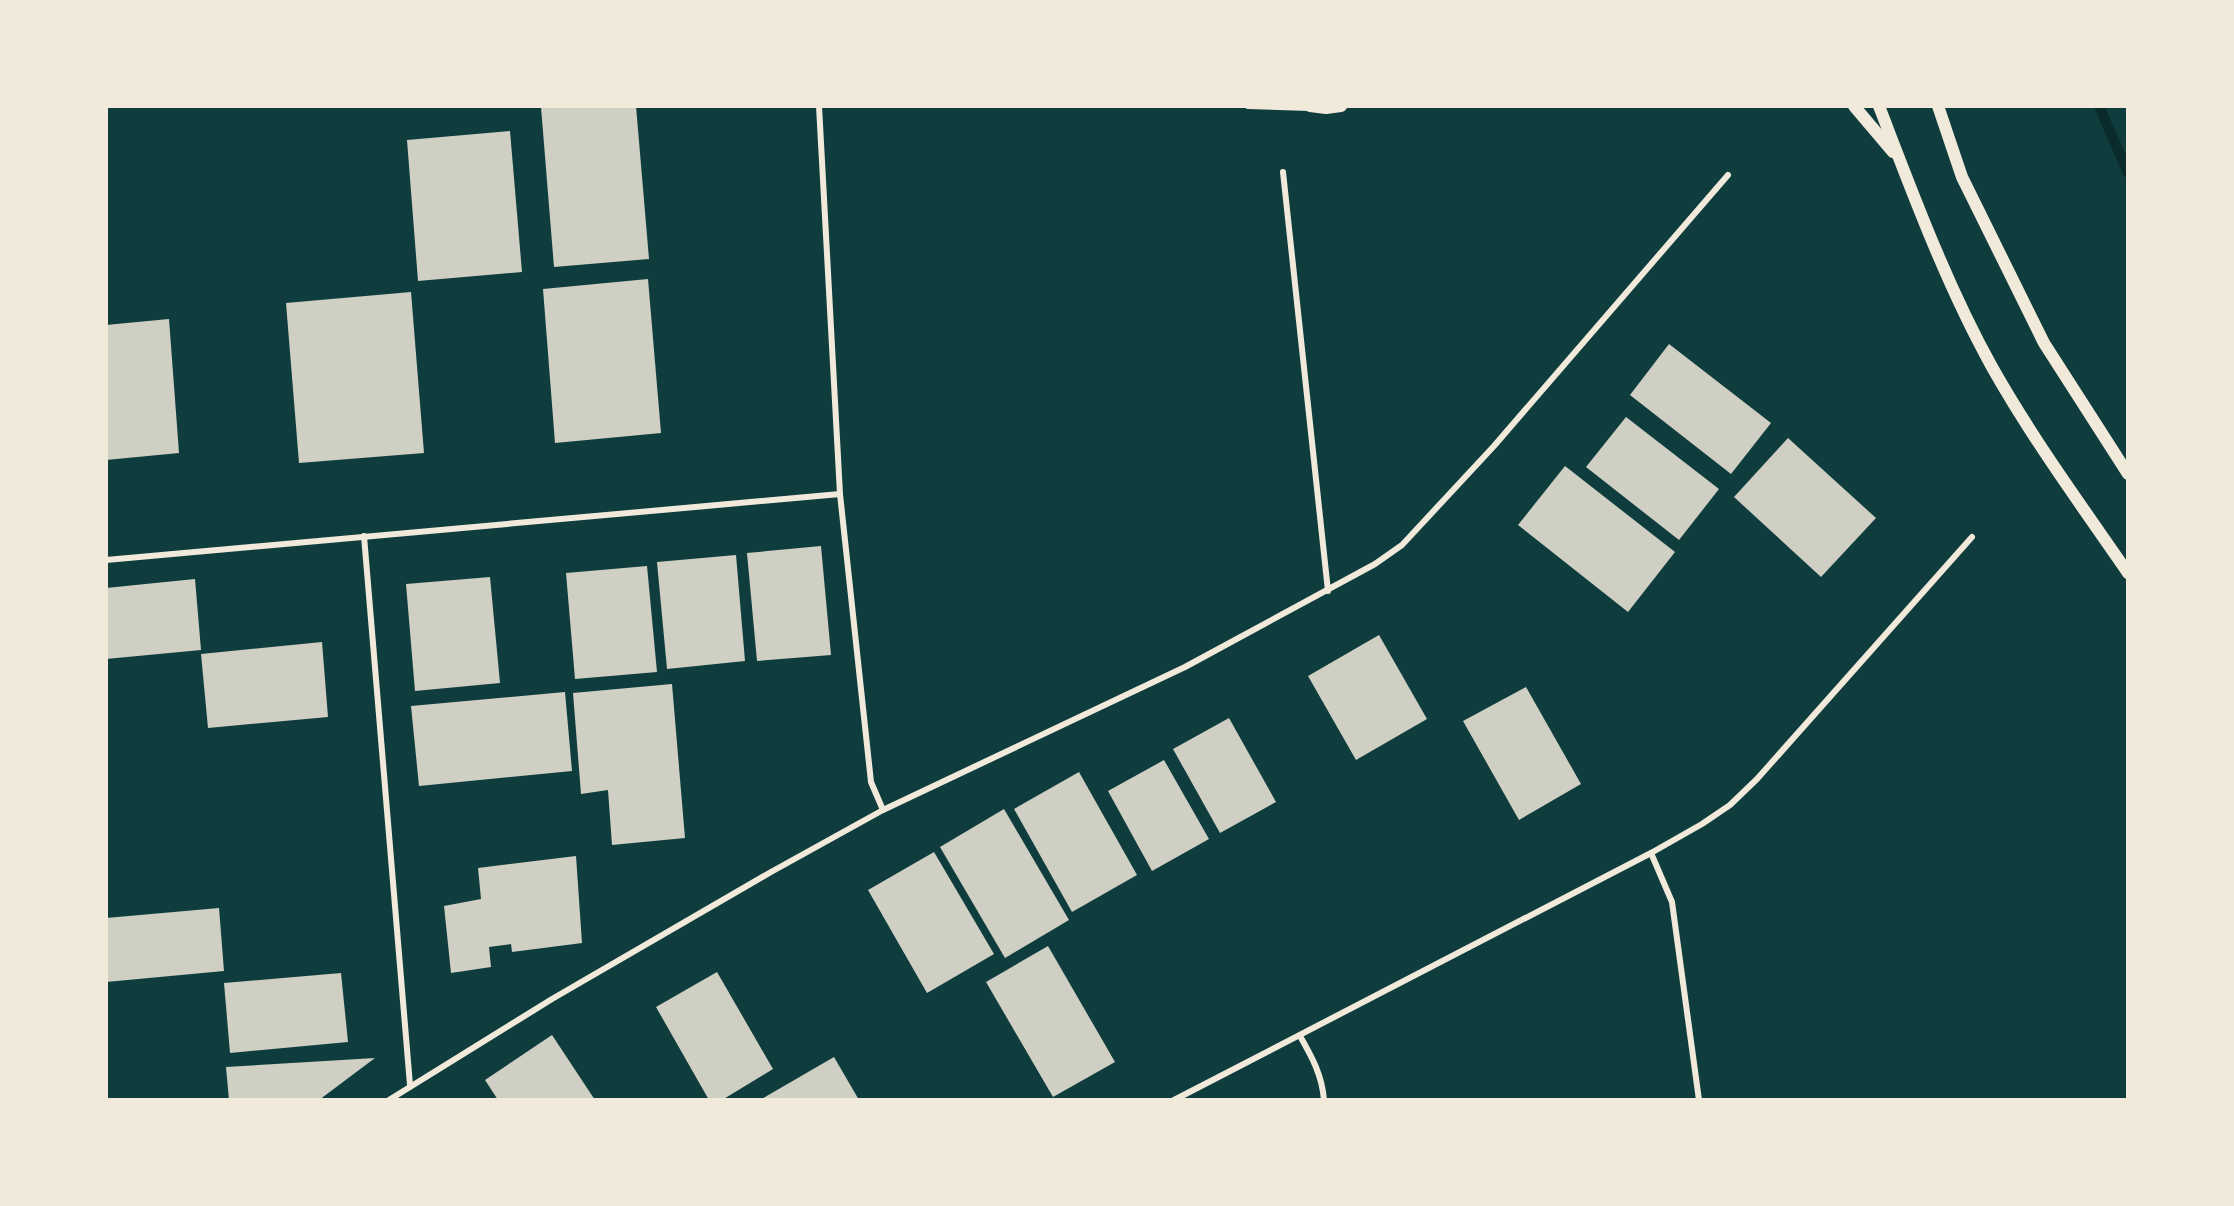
<svg xmlns="http://www.w3.org/2000/svg" width="2234" height="1206" font-family="Barlow,sans-serif">
	<style>
		.lines { fill: none; stroke-linecap: round; stroke-linejoin: round }
		.stream { stroke: #0a2a2b; stroke-width: 10 }
		.building { fill: #cfcfc3 }
		.minor { stroke: #f1e9da; stroke-width: 6 }
		.secondary { stroke: #f1e9da; stroke-width: 12 }
	</style>
	<rect width="100%" height="100%" fill="#0f3d3e"/>
	<g class="lines">
		<path class="stream" d="M2099 106 2128 173"/>
	</g>
	<g class="building">
		<path d="M636 106 649 259 554 267 541 107Z"/>
		<path d="M510 131 522 272 418 281 407 140Z"/>
		<path d="M648 279 661 433 555 443 543 289Z"/>
		<path d="M411 292 424 453 299 463 286 303Z"/>
		<path d="M169 319 179 453 106 460V325Z"/>
		<path d="M1669 344 1771 423 1731 474 1630 395Z"/>
		<path d="M1626 417 1719 489 1679 540 1586 467Z"/>
		<path d="M1788 438 1876 518 1821 577 1734 497Z"/>
		<path d="M1565 466 1675 552 1628 612 1518 525Z"/>
		<path d="M821 546 831 655 757 661 747 553Z"/>
		<path d="M736 555 745 661 667 669 657 562Z"/>
		<path d="M647 566 657 672 575 679 566 573Z"/>
		<path d="M490 577 500 683 415 691 406 584Z"/>
		<path d="M195 579 201 650 106 659V588Z"/>
		<path d="M1379 635 1427 719 1356 760 1308 676Z"/>
		<path d="M322 642 328 717 208 728 201 654Z"/>
		<path d="M672 684 685 838 612 845 608 790 581 794 573 693Z"/>
		<path d="M1526 687 1581 784 1519 820 1463 721Z"/>
		<path d="M565 692 572 771 419 786 411 706Z"/>
		<path d="M1229 718 1276 802 1220 833 1173 749Z"/>
		<path d="M1164 760 1209 839 1152 871 1108 791Z"/>
		<path d="M1079 772 1137 875 1072 912 1014 809Z"/>
		<path d="M1004 809 1069 920 1005 958 940 847Z"/>
		<path d="M934 852 994 954 927 993 868 890Z"/>
		<path d="M576 856 582 943 512 952 511 944 489 947 491 967 451 973 444 906 481 899 478 868Z"/>
		<path d="M219 908 224 971 106 982V918Z"/>
		<path d="M1048 946 1115 1062 1053 1097 986 982Z"/>
		<path d="M717 972 773 1069 722 1100H709L656 1007Z"/>
		<path d="M341 973 348 1042 230 1053 224 983Z"/>
		<path d="M552 1035 595 1100H498L485 1080Z"/>
		<path d="M834 1057 859 1100H760Z"/>
		<path d="M375 1058 319 1100H229L226 1067Z"/>
	</g>
	<g class="lines">
		<g class="minor">
			<path d="M819 106 840 494 871 782 883 810"/>
			<path d="M1248 106 1310 108"/>
			<path d="M1283 172 1328 591"/>
			<path d="M364 536 410 1085"/>
			<path d="M106 560 840 494"/>
			<path d="M1651 853 1672 902 1699 1100"/>
			<path d="M1300 1036C1312 1057 1322 1075 1324 1100"/>
			<path d="M389 1100 552 999 771 872 883 810 1185 667 1375 564 1402 545 1494 446 1728 175"/>
			<path d="M1174 1100 1651 853 1702 824 1730 805 1757 779 1972 537"/>
		</g>
		<g class="secondary">
			<path d="M1310 106 1326 108 1341 106"/>
			<path d="M1854 106 1893 152"/>
			<path d="M1879 106C1913 194 1946 284 1992 367 2032 438 2081 505 2128 573"/>
			<path d="M1938 106 1962 177 2044 343 2128 474"/>
		</g>
	</g>
	<rect width="2234" height="1206" fill="none" stroke="#f1e9da" stroke-width="216"/>
</svg>
